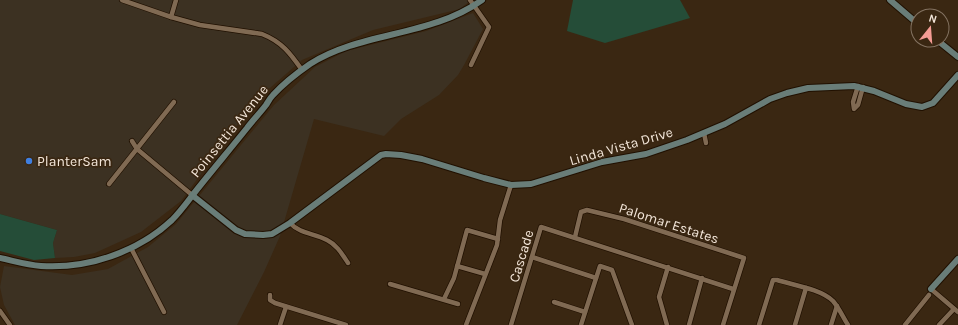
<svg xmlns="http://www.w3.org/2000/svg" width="958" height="325" font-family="Karla,sans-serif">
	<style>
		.commercial { fill: #3c3122 }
		.grass { fill: #254d38 }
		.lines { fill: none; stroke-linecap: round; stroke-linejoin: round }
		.street-casing { stroke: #201000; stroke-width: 6 }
		.secondary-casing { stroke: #201000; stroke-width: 8 }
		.street { stroke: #806a53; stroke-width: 4.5 }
		.secondary { stroke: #697d78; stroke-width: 6 }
		.shop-dot { fill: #3f7fe0; stroke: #3a2712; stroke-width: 1.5 }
		.labels { text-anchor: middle; stroke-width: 3.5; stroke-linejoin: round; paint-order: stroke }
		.street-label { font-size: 14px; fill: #f3e6d9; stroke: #3a2712 }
		.poi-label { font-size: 14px; fill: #f3e6d9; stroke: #3a2712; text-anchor: start }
	</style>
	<rect width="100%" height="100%" fill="#3a2712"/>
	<g class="commercial">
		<path d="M0 0H471L460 9 373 30 302 60 255 101 181 201 141 232 95 253 74 257 55 258 53 243 57 230 0 214Z"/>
		<path d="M473 13 483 29 464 65 458 75 439 95 401 119 384 136 314 119 280 236 264 272 237 325H15L4 305 0 287 4 266 72 275 108 269 148 247 176 224 274 105 315 67 346 51 426 31Z"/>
	</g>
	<g class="grass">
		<path d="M573 0H680L690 18 605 43 567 31Z"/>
		<path d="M0 214 57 230 53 243 55 258 34 260 0 251Z"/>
	</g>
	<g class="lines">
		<g class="street-casing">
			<g id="street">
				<path d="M122 0 171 17 200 25 262 34C282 42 290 53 302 70"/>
				<path d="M470 0 489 27 471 65"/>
				<path d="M171 17 176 0"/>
				<path d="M858 86 853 102 854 109 858 105 863 87"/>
				<path d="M704 133 706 143"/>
				<path d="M132 141 137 149 192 195"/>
				<path d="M109 184 174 102"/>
				<path d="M290 223C300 234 314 233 327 240 337 245 342 254 348 263"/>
				<path d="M575 237 581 212 587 210 624 219 744 258 723 325"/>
				<path d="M131 248 164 312"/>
				<path d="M532 257 596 278"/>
				<path d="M457 266 485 274"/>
				<path d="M390 284 458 304"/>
				<path d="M931 289 958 312"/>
				<path d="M270 295V300L275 303 346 325"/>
				<path d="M444 299 454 278 467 230 498 239"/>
				<path d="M554 302 585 312"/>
				<path d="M0 311 10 325"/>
				<path d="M280 325 286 307"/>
				<path d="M466 325 497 245 500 220 511 185"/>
				<path d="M511 325 541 227 733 289"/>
				<path d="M581 325 600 266 612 270 632 325"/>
				<path d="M667 325 659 297 668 267"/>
				<path d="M689 325 702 278"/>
				<path d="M759 325 773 280H777C793 285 821 289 833 301 839 308 843 317 848 325"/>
				<path d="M795 325 806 288"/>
				<path d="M831 325 837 306"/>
				<path d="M905 325 929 295"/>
				<path d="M939 325 954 309"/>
			</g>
		</g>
		<g class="secondary-casing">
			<g id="secondary">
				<path d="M890 0 918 24"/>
				<path d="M937 40 958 57"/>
				<path d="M192 195 236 230 245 234 263 235 272 234 290 223 381 155 386 154 401 155 422 159 484 178 511 185 531 184 602 162 646 154 687 140 725 124 770 99 787 93 808 88 854 86 874 91 906 104 922 107 933 103 958 75"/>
				<path d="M0 258C14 261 27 265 41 266 88 269 138 252 172 220 182 210 190 198 199 187 215 167 231 148 247 128 253 120 260 113 266 105 268 102 270 98 273 95 284 83 297 73 310 64 362 31 431 37 482 0"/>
				<path d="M931 289 958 259"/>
			</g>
		</g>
		<use href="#street" class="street"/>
		<use href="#secondary" class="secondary"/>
	</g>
	<circle class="shop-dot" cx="29" cy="161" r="4"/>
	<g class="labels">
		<g class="street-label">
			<text transform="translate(229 131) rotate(-51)" y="5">Poinsettia Avenue</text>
			<text transform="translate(621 146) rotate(-16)" y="5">Linda Vista Drive</text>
			<text transform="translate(669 223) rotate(18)" y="5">Palomar Estates</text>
			<text transform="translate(521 256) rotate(-73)" y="5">Cascade</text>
		</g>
		<g class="poi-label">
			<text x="37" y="166">PlanterSam</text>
		</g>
	</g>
	<g transform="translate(930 28) rotate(17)"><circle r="19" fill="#3a2712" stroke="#847362"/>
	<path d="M0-3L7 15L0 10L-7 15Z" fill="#f59c94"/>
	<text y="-6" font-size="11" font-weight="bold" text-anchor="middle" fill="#f3e6d9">N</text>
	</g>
</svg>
